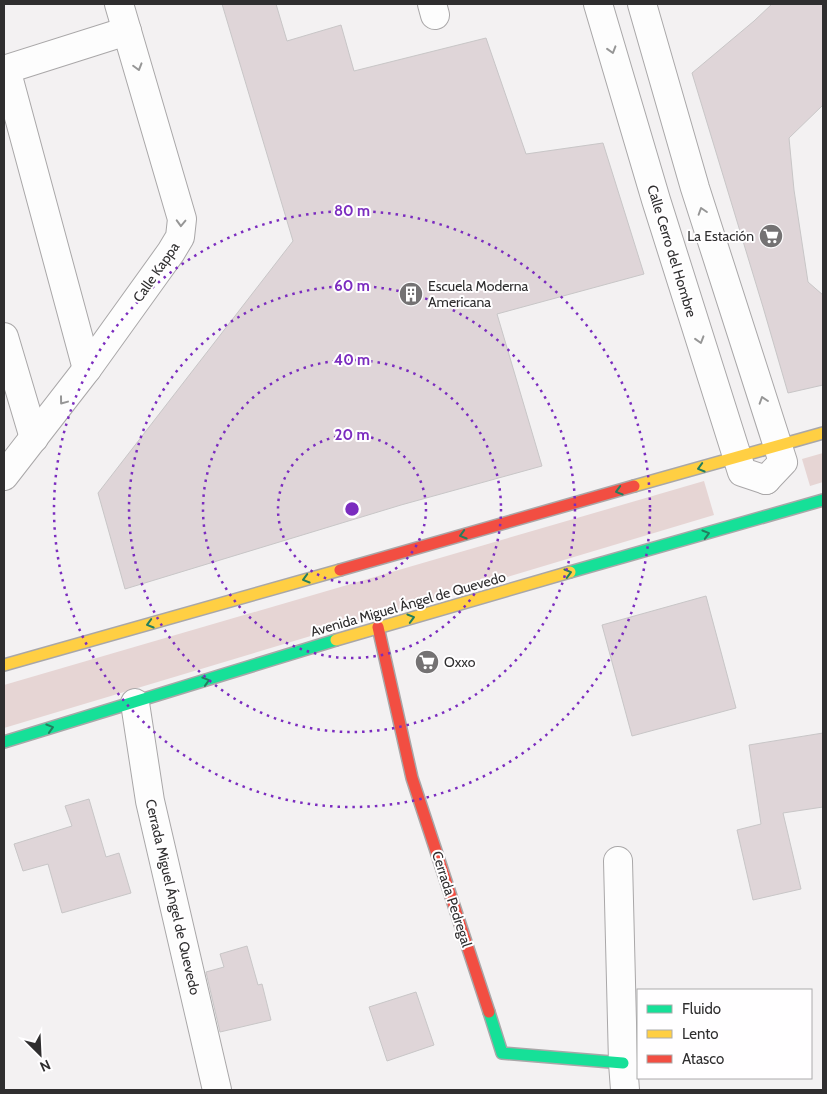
<svg xmlns="http://www.w3.org/2000/svg" width="827" height="1094" font-family="Cabin,sans-serif">
	<style>
		.green { fill: #e6d5d4 }
		.building { fill: #dfd5d8; stroke: #c8c6c7 }
		.lines { fill: none; stroke-linecap: round; stroke-linejoin: round }
		.street-casing { stroke: #a9a7a8; stroke-width: 30 }
		.fast-casing { stroke: #a9a7a8; stroke-width: 14 }
		.slow-casing { stroke: #a9a7a8; stroke-width: 14 }
		.jam-casing { stroke: #a9a7a8; stroke-width: 14 }
		.street { stroke: #fdfdfd; stroke-width: 28 }
		.fast { stroke: #16e098; stroke-width: 11 }
		.slow { stroke: #ffcf43; stroke-width: 11 }
		.jam { stroke: #f24e42; stroke-width: 11 }
		.oneway { stroke: #969696 }
		.oneway2 { stroke: #247e5e }
		.ring { fill: none; stroke: #7b2cbf; stroke-width: 2.5; stroke-dasharray: 2.5 5 }
		.labels { text-anchor: middle; stroke-width: 4; stroke-linejoin: round; paint-order: stroke }
		.poi-label { font-size: 14px; fill: #2f2e2f; stroke: #fffeff; text-anchor: start }
		.street-label { font-size: 14px; fill: #2f2e2f; stroke: #fffeff }
		.centre { fill: #7b2cbf; stroke: #fffeff; stroke-width: 2.5 }
		.ring-label { font-size: 15px; text-anchor: middle; font-weight: bold; fill: #7b2cbf; stroke: #fffeff; stroke-width: 4; stroke-linejoin: round; paint-order: stroke }
	</style>
	<rect width="100%" height="100%" fill="#f3f1f2"/>
	<g class="green">
		<path d="M823 453V482L810 486 802 459Z"/>
		<path d="M704 481 714 515 4 728V685Z"/>
	</g>
	<g class="building">
		<path d="M222 4H276L287 41 341 25 354 71 486 38 526 154 603 143 644 274 497 314 542 466 401 505 125 589 98 493 293 241Z"/>
		<path d="M772 4H823V105L789 138 794 190 808 282 823 295V385L788 393 763 307 692 73 754 21Z"/>
		<path d="M706 596 736 708 632 736 602 625Z"/>
		<path d="M823 733V807L783 813 801 889 753 900 737 830 761 824 749 745Z"/>
		<path d="M89 799 106 857 119 853 131 893 62 913 48 864 23 871 14 844 72 826 65 806Z"/>
		<path d="M247 946 258 985 262 984 271 1020 220 1032 206 972 224 967 220 954Z"/>
		<path d="M416 992 434 1045 387 1061 369 1007Z"/>
	</g>
	<g class="lines">
		<g class="street-casing">
			<g id="street">
				<path d="M432 4 435 15"/>
				<path d="M598 4 656 200 742 472 766 480"/>
				<path d="M642 4 695 188 783 462 766 480"/>
				<path d="M6 69 87 369"/>
				<path d="M4 70 127 31"/>
				<path d="M4 337 34 438"/>
				<path d="M4 476 87 369 171 252 180 237 182 219 119 4"/>
				<path d="M135 703 150 801 217 1090"/>
				<path d="M618 861 623 1063 625 1090"/>
			</g>
		</g>
		<g class="fast-casing">
			<g id="fast">
				<path d="M570 572 823 500"/>
				<path d="M4 742 336 640"/>
				<path d="M489 1012 502 1053 623 1063"/>
			</g>
		</g>
		<g class="slow-casing">
			<g id="slow">
				<path d="M634 486 823 433"/>
				<path d="M336 640 570 572"/>
				<path d="M4 665 340 570"/>
			</g>
		</g>
		<g class="jam-casing">
			<g id="jam">
				<path d="M340 570 634 486"/>
				<path d="M378 627 412 778 489 1012"/>
			</g>
		</g>
		<use href="#street" class="street"/>
		<use href="#fast" class="fast"/>
		<use href="#slow" class="slow"/>
		<use href="#jam" class="jam"/>
	</g>
	<defs><path id="oneway-chevron" d="M-2-3.5L2.5 0L-2 3.5" fill="none" stroke-width="1.6" stroke-linecap="round" stroke-linejoin="round" transform="scale(1.25)"/></defs>
	<g class="oneway">
		<use href="#oneway-chevron" transform="translate(612 50) rotate(73)"/>
		<use href="#oneway-chevron" transform="translate(138 67) rotate(74)"/>
		<use href="#oneway-chevron" transform="translate(702 211) rotate(-108)"/>
		<use href="#oneway-chevron" transform="translate(181 223) rotate(92)"/>
		<use href="#oneway-chevron" transform="translate(700 340) rotate(73)"/>
		<use href="#oneway-chevron" transform="translate(763 400) rotate(-108)"/>
		<use href="#oneway-chevron" transform="translate(63 401) rotate(127)"/>
	</g>
	<g class="oneway2">
		<use href="#oneway-chevron" transform="translate(701 468) rotate(164)"/>
		<use href="#oneway-chevron" transform="translate(619 491) rotate(164)"/>
		<use href="#oneway-chevron" transform="translate(706 534) rotate(-16)"/>
		<use href="#oneway-chevron" transform="translate(463 535) rotate(164)"/>
		<use href="#oneway-chevron" transform="translate(568 573) rotate(-16)"/>
		<use href="#oneway-chevron" transform="translate(306 579) rotate(164)"/>
		<use href="#oneway-chevron" transform="translate(411 618) rotate(-16)"/>
		<use href="#oneway-chevron" transform="translate(150 624) rotate(164)"/>
		<use href="#oneway-chevron" transform="translate(206 681) rotate(-17)"/>
		<use href="#oneway-chevron" transform="translate(50 728) rotate(-17)"/>
	</g>
	<g class="ring">
		<circle cx="352" cy="509" r="74"/>
		<circle cx="352" cy="509" r="149"/>
		<circle cx="352" cy="509" r="223"/>
		<circle cx="352" cy="509" r="298"/>
	</g>
	<defs>
		<g id="supermarket-disc" transform="scale(1.25)"><circle r="9.5" fill="#747273" stroke="#fffeff"/><path d="M-6-5.5h2.5l.6 2H6L4.5 2H-2.5L-4.4-4H-6ZM-1.5 3.2a1.3 1.3 0 1 0 .1 0ZM3 3.2a1.3 1.3 0 1 0 .1 0Z" fill="#fff"/></g>
		<g id="building-disc" transform="scale(1.25)"><circle r="9.5" fill="#747273" stroke="#fffeff"/><path d="M-4-6H4V6H1V3H-1V6H-4ZM-2.5-4.3h1.7v1.8h-1.7ZM.8-4.3h1.7v1.8H.8ZM-2.5-1h1.7V.8h-1.7ZM.8-1h1.7V.8H.8Z" fill="#fff"/></g>
	</defs>
	<g fill-rule="evenodd">
		<use href="#supermarket-disc" x="771" y="236"/>
		<use href="#building-disc" x="411" y="294"/>
		<use href="#supermarket-disc" x="427" y="662"/>
	</g>
	<g class="labels">
		<g class="poi-label">
			<text x="754" y="241" text-anchor="end">La Estación</text>
			<text x="428" y="291">Escuela Moderna<tspan x="428" dy="16">Americana</tspan></text>
			<text x="444" y="667">Oxxo</text>
		</g>
		<g class="street-label">
			<text transform="translate(672 251) rotate(73)" y="5">Calle Cerro del Hombre</text>
			<text transform="translate(156 272) rotate(-55)" y="5">Calle Kappa</text>
			<text transform="translate(408 604) rotate(-16)" y="5">Avenida Miguel Ángel de Quevedo</text>
			<text transform="translate(173 897) rotate(77)" y="5">Cerrada Miguel Ángel de Quevedo</text>
			<text transform="translate(452 899) rotate(72)" y="5">Cerrada Pedregal</text>
		</g>
	</g>
	<circle cx="352" cy="509" r="8" class="centre"/>
	<g class="ring-label">
		<text x="352" y="216">80 m</text>
		<text x="352" y="291">60 m</text>
		<text x="352" y="365">40 m</text>
		<text x="352" y="440">20 m</text>
	</g>
	<rect width="827" height="1094" fill="none" stroke="#2f2e2f" stroke-width="10"/>
	<rect x="637" y="989" width="175" height="90" fill="#fffeff" stroke="#acabac"/>
	<rect x="647" y="1005" width="25" height="8" fill="#16e098" stroke="#acabac"/>
	<text x="682" y="1014" font-size="15" fill="#2f2e2f">Fluido</text>
	<rect x="647" y="1030" width="25" height="8" fill="#ffcf43" stroke="#acabac"/>
	<text x="682" y="1039" font-size="15" fill="#2f2e2f">Lento</text>
	<rect x="647" y="1055" width="25" height="8" fill="#f24e42" stroke="#acabac"/>
	<text x="682" y="1064" font-size="15" fill="#2f2e2f">Atasco</text>
	<g transform="translate(40 1054) rotate(156)" stroke="#fffeff" stroke-width="4" paint-order="stroke">
	<path d="M0-4L9 19L0 12L-9 19Z" fill="#2f2e2f"/>
	<text y="-8" font-size="14" font-weight="bold" text-anchor="middle" fill="#2f2e2f">N</text>
	</g>
</svg>
